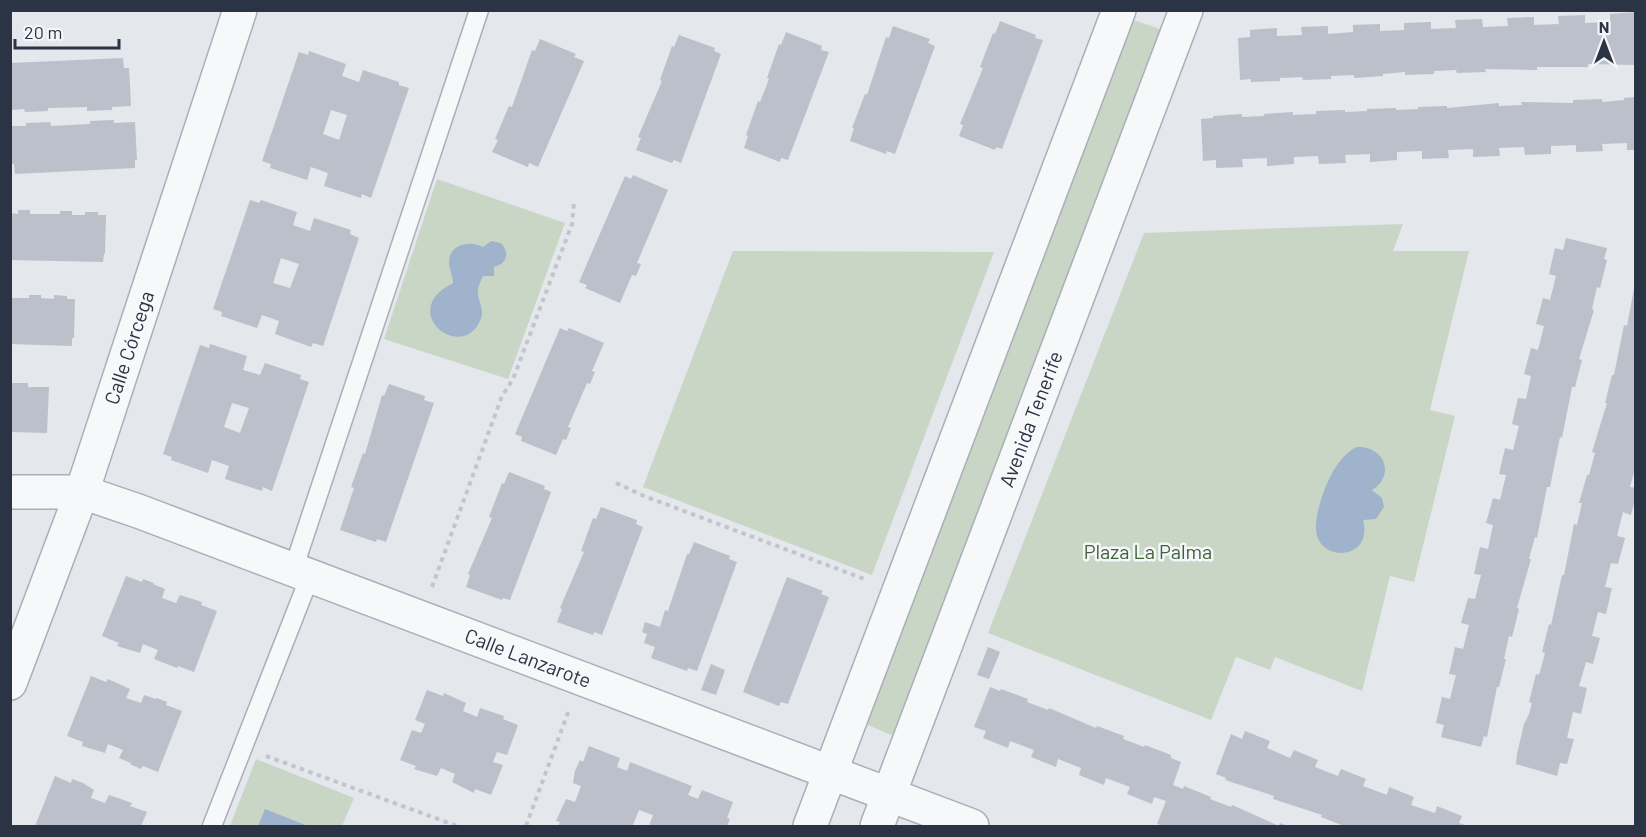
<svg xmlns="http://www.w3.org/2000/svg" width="1646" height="837" font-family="Barlow,sans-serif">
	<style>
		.green { fill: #c9d6c5 }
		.water { fill: #9fb4cc }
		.building { fill: #bbc0ca; fill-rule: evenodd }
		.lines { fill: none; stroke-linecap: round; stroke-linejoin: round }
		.service-casing { stroke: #a9aeb7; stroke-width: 21 }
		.minor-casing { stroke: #a9aeb7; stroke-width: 36 }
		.path { stroke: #c2c5cb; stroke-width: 4; stroke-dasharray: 4.5 4.5; stroke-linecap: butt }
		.service { stroke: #f7f8fa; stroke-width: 18 }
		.minor { stroke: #f7f8fa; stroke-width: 33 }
		.labels { text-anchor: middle; stroke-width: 5; stroke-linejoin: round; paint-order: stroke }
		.street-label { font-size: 20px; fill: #2b3445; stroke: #f4f6f9 }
		.park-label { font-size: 20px; fill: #3f6138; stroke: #f4f6f9 }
	</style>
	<rect width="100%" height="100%" fill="#e4e7ec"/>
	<g class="green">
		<path d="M1127 18 1163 30 901 739 863 723Z"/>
		<path d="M437 179 565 223 508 379 384 339Z"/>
		<path d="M1403 224 1393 251H1469L1430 410 1455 416 1414 582 1390 576 1362 691 1275 657 1270 670 1236 657 1211 720 988 633 1144 233Z"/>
		<path d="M733 251 994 252 872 575 643 487Z"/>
		<path d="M256 759 354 798 342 826H230Z"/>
	</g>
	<g class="water">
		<path d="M491 241 501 243C510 253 507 264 494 267V276H483C481 281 477 288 478 294 479 304 485 310 480 321 461 363 396 311 453 283 453 276 449 270 449 263 449 244 469 240 483 247Z"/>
		<path d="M1356 447C1383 445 1397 474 1372 490L1382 498 1384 507 1376 519 1363 520C1374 561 1318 563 1316 530 1315 516 1321 500 1325 488 1332 472 1340 456 1356 447Z"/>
		<path d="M265 809 308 826H258Z"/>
	</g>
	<g class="building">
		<path d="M1636 12V65L1588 64V67H1537V70L1485 69 1486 72 1457 73 1456 70 1434 71V74L1405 75V72L1383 74V76L1354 78V75L1331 76V79L1303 80 1302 77 1280 78V81L1251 82V79L1240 80 1238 38 1250 37V30L1277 28V36L1302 35 1301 27 1328 26V34L1353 32V25L1380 24V31L1404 30V23L1431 22V29L1456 28 1455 20 1482 19 1483 27 1508 26 1507 18 1534 17V25L1559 24 1558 16 1585 15V23L1610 22V14Z"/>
		<path d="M1000 21 1036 35 1035 38 1043 40 1002 149 996 147 995 150 959 136 963 125 960 124 983 68 980 67 993 33 995 34Z"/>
		<path d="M893 26 930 39 928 43 935 46 895 154 887 151 886 154 850 141 854 128H852L865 94 867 95 886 37 889 38Z"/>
		<path d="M786 32 822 46 821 50 829 52 788 160 781 158 780 162 744 148 748 136 746 135 758 101 760 102 769 79 767 78 779 44 781 45Z"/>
		<path d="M679 35 715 48 714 51 721 54 681 163 674 160 672 163 636 150 641 138 638 137 662 81 660 80 672 46 674 47Z"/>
		<path d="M540 39 576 54 574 57 584 61 538 167 529 163 528 167 492 152 498 140 495 139 509 106 512 107 532 50 535 51Z"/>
		<path d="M309 51 346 64 342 76 359 82 363 70 399 82V85L409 88 371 198 362 194 361 198 324 186 328 173 311 167 307 180 270 168 271 164 262 161 299 52 308 55ZM331 110 347 115 339 140 323 134Z"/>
		<path d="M123 58 124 68H129L131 106 112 107V110L87 111V107L48 108V111L25 112 24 109 10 110V63Z"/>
		<path d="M1636 97V150H1627V143L1602 144 1603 151 1576 152V145L1551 146V154L1525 155 1524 147 1499 148 1500 156 1473 157V149L1448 150 1449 158 1422 159V151L1397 152V160L1370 162V154L1345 155 1346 163 1319 164 1318 156 1294 157V164L1267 166V158L1242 159 1243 167 1216 168V160L1203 161 1201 119 1213 118V116L1242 114V117L1264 116V114L1293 112V115L1316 114V111L1345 110V112L1367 111V109L1396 108V110L1418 109V107L1447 106V108L1499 103V106L1522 105 1521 102 1573 103V100L1602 99V102L1624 100V98Z"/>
		<path d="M114 120V123L135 122 137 160H135V168L15 174 14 164H10V126H26V123L50 122 51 126 90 124V121Z"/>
		<path d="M633 175 668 190 637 263 641 264 636 276 632 275 620 303 585 288 587 285 579 282 625 176 631 179Z"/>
		<path d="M250 200 259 203 261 200 297 212 293 225 310 231 314 218 351 230 350 234 359 238 323 346 313 343 311 347 275 334 279 321 262 315 257 328 221 316 222 312 213 309ZM281 258 299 264 290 288 273 283Z"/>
		<path d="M18 210H30V214H60V211H72V215H85V212H98V215H106L105 254H104L103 262 10 260V213L18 214Z"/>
		<path d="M1566 238 1607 248 1604 259 1607 260 1600 288 1597 287 1592 309 1594 310 1579 359 1582 360 1575 387H1572L1562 438 1560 437 1550 487H1547L1537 538 1535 537 1529 559H1531L1517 608 1519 609 1512 637 1509 636 1504 659H1506L1499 687H1497L1487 737 1484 736 1481 747 1441 737 1444 725 1436 723 1442 697 1450 699 1456 675 1449 674 1455 647 1463 649 1469 625 1461 623 1468 598 1475 599 1481 575 1474 574 1480 547 1488 549 1493 525 1486 523 1493 498 1500 500 1506 475 1499 474 1505 448 1513 450 1519 426 1512 424 1518 398 1526 399 1531 376 1524 374 1531 348 1538 350 1544 326 1536 324 1543 298 1550 300 1556 276 1549 274 1555 248 1563 250Z"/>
		<path d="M1635 283 1636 465 1630 487 1636 488V496L1631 515 1623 512 1617 536 1625 538 1618 564 1611 563 1605 587 1612 588 1606 614 1598 612 1592 636 1600 638 1593 664 1586 662 1579 686 1587 688 1581 714 1573 712 1567 738 1574 739 1567 764 1560 763 1557 776 1516 764 1517 754 1524 724 1529 714 1532 703 1529 702 1536 674 1539 675 1545 653 1542 652 1549 624 1551 625 1562 575H1564L1574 524 1577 525 1582 503H1579L1587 475H1589L1595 453 1592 452 1607 403H1605L1612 375H1614L1624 325 1627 326Z"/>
		<path d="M29 295H41V298L54 299V295L67 296V299H75L74 338H72V346L10 344V298H29Z"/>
		<path d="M560 328 567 331 569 328 604 343 592 371 595 372 590 384 587 383 568 427 571 428 566 440 563 439 556 455 521 441 522 437 515 434Z"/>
		<path d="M210 344 247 356 243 370 260 375 265 363 301 375 300 379 309 382 272 491 263 487 262 491 225 479 229 466 212 460 208 473 171 460 172 457 163 454 200 345 209 348ZM232 403 249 408 240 433 224 427Z"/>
		<path d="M10 383H28V387H49L47 433 10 432Z"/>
		<path d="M389 384 425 396 424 400 434 403 386 542 377 539 376 542 340 530 354 488 351 487 363 453 365 454 382 395 384 396Z"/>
		<path d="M509 472 545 486 544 489 551 492 510 600 503 598 502 600 466 587 470 575 468 574 492 518 489 517 502 483 504 484Z"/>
		<path d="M601 507 637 520 636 524 643 527 602 635 594 632 593 635 557 622 562 609 560 608 584 552 581 551 593 518 596 519Z"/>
		<path d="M694 542 730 556 729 559 737 562 697 671 688 668 687 671 651 658 655 647 644 643 647 634 642 632 645 622 660 627 665 610 668 611 687 554H689Z"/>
		<path d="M126 576 142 582 143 579 154 583 153 584 165 589 162 598 176 603 180 595 202 602 201 605 217 611 194 672 178 666 177 668 154 659 158 650 143 644 140 653 117 646 119 643 102 636Z"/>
		<path d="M787 577 823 591 821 594 829 597 788 704 781 702 779 706 743 692Z"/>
		<path d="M988 647 1000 652 989 679 977 675Z"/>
		<path d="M711 664 725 670 716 695 701 690Z"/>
		<path d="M91 676 106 682 108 679 130 689 126 698 141 703 144 695 156 699 157 698 167 702 166 705 182 711 158 772 143 766 141 769 130 764 131 763 119 758 123 750 108 744 105 753 82 746 83 742 67 736Z"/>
		<path d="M990 687 1000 691 1001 689 1028 699 1027 702 1048 710 1049 708 1096 728 1097 726 1124 736 1123 739 1144 747 1145 745 1171 755V758L1181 762 1173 785 1183 789 1184 786 1211 797 1210 799 1231 807 1232 805 1279 826 1280 823 1288 826H1164L1157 824 1166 801 1154 797 1152 804 1127 794 1130 787 1106 778 1104 785 1079 775 1081 768 1058 759 1056 767 1031 757 1034 750 1010 741 1008 748 983 738 986 731 974 727Z"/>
		<path d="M427 690 443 696 444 693 466 703 463 711 477 717 480 708 504 716 503 719 518 725 507 755 497 752 493 762 503 765 491 795 475 789 474 793 452 782 455 774 441 768 437 776 414 769 416 766 400 760 412 730 421 733 425 724 415 720Z"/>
		<path d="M1245 731 1270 741 1267 748 1290 758 1294 750 1318 760 1315 767 1338 776 1341 769 1366 779 1363 786 1387 795 1389 787 1414 797 1411 805 1435 813 1437 806 1462 816 1459 823 1468 826H1344L1321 817 1322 815 1273 799 1274 796 1225 780 1226 778 1216 774 1231 734 1242 739Z"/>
		<path d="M589 746 620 758 617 767 627 771 630 762 692 786 688 795 698 799 702 790 733 802 727 818 730 819 727 826H649L653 815 639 810 633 825 638 826H558L560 822 556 821 566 799 575 802 581 786 573 783 575 771 580 760 583 762Z"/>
		<path d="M55 776 71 783 72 779 83 783 94 790 91 798 105 803 109 795 132 803 130 806 147 812 141 826H35Z"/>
	</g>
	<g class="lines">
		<g class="service-casing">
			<g id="service">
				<path d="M293 570 479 10"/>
				<path d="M212 826 310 576"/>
			</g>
		</g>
		<g class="minor-casing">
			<g id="minor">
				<path id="s1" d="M10 492H82L138 511 972 826"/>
				<path id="s2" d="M10 683 82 492 240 10"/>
				<path d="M810 826 1119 10"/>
				<path id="s3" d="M877 826 1186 10"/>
			</g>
		</g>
		<g class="path">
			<path d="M616 483 644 496 867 580"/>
			<path d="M432 587 502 396 513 379 572 224 574 203"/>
			<path d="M266 756 457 826"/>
			<path d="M526 826 569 710"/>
		</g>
		<use href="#service" class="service"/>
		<use href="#minor" class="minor"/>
	</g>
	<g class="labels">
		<g class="street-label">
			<text dy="7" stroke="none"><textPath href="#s2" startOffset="356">Calle Córcega</textPath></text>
			<text dy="7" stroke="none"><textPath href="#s3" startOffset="435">Avenida Tenerife</textPath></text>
			<text dy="7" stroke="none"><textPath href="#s1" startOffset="548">Calle Lanzarote</textPath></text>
		</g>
		<g class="park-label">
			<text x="1148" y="559">Plaza La Palma</text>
		</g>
	</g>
	<rect width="1646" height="837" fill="none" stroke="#2b3445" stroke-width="24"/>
	<g transform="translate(1604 42)" stroke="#f4f6f9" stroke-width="4.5" paint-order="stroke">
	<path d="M0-4.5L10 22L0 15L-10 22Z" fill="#2b3445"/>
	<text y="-9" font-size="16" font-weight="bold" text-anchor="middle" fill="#2b3445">N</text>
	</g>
	<path d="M15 39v9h104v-9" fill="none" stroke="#2b3445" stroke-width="3"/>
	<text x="24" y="39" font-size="18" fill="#2b3445" stroke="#f4f6f9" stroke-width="4.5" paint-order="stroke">20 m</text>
</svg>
